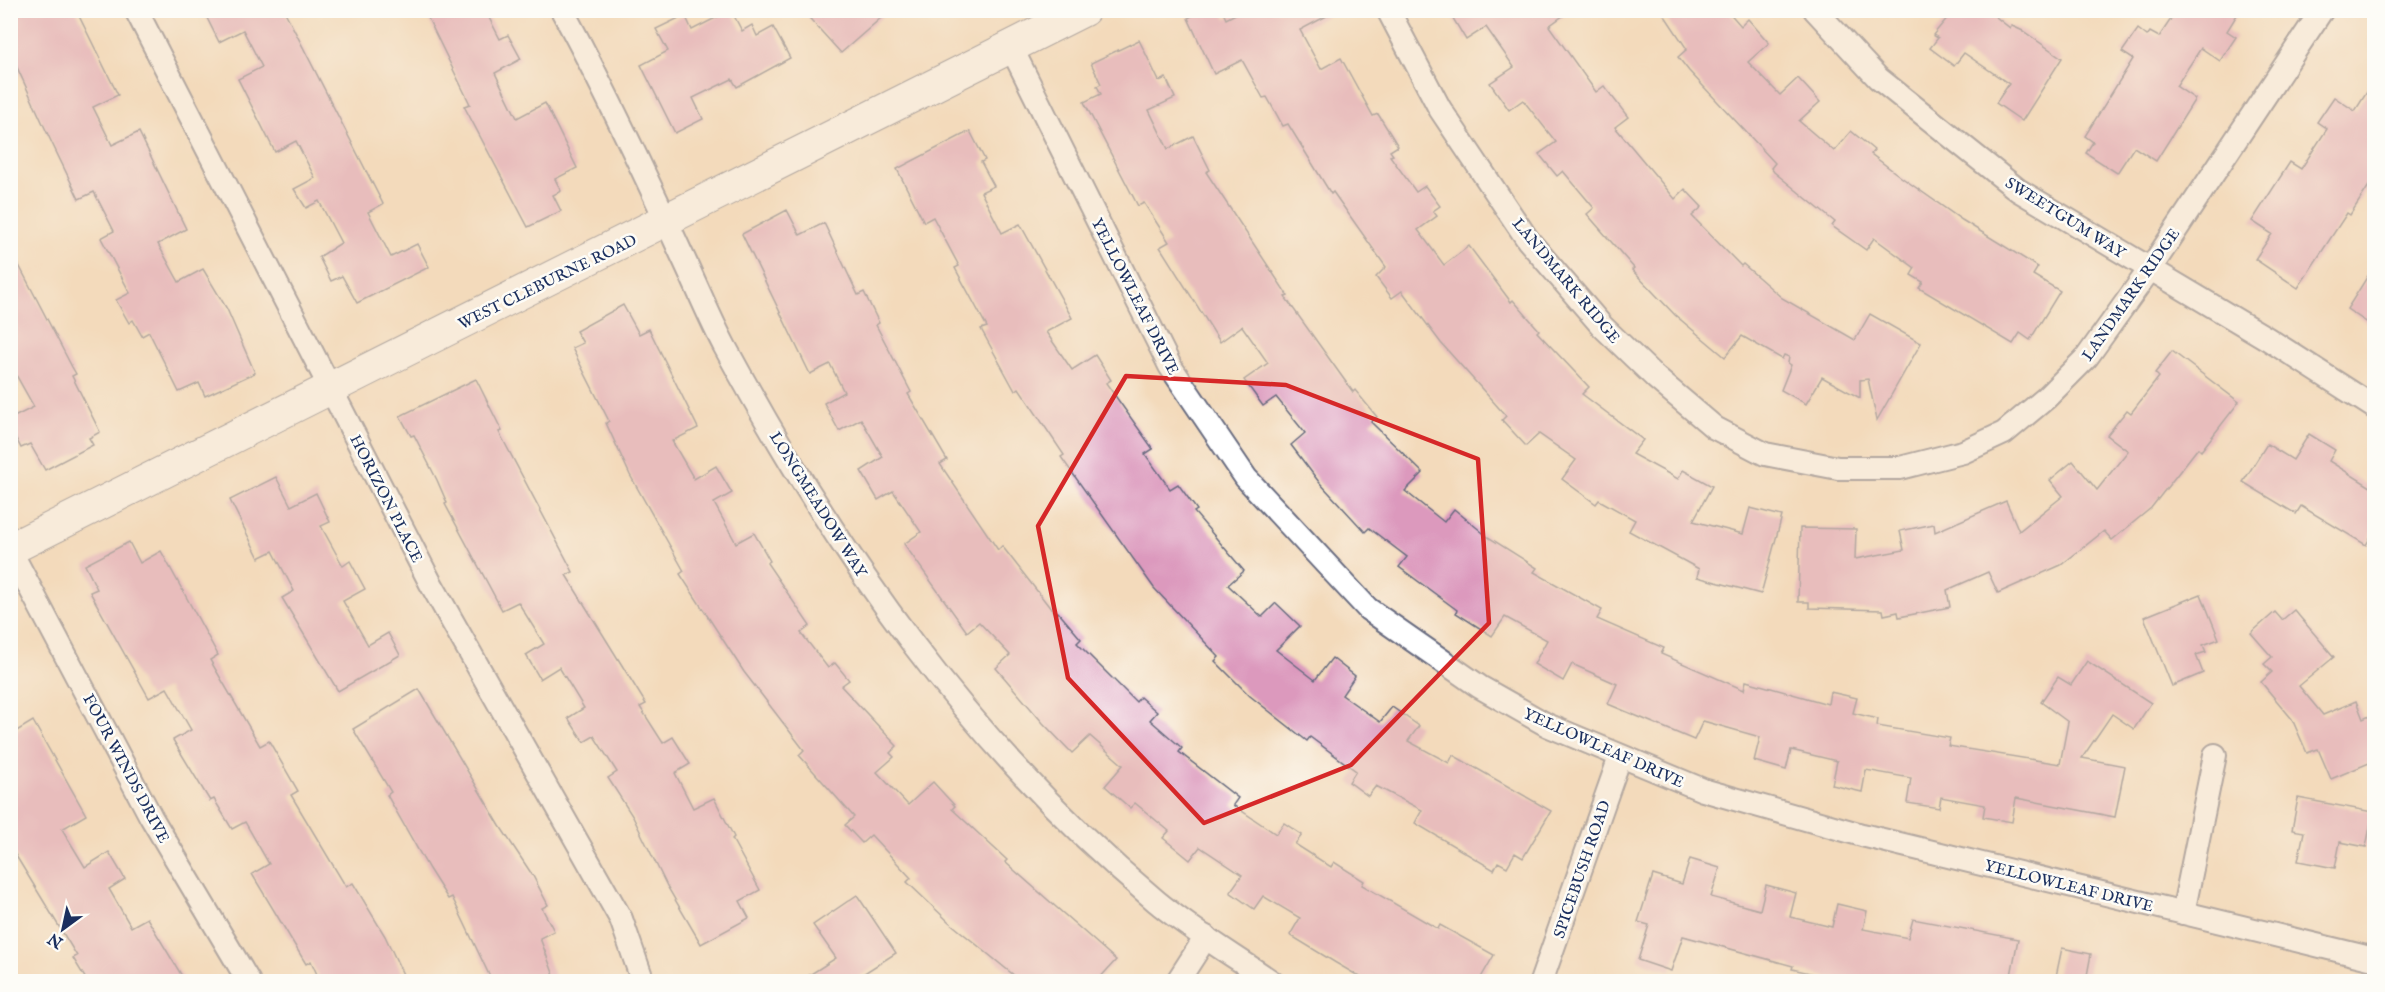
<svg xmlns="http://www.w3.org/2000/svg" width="2385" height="992" font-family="'IM FELL English',serif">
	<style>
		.building { fill: #dc99bd }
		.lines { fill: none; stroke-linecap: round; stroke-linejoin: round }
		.street-casing { stroke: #676b7f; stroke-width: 26 }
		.secondary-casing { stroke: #676b7f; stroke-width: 34 }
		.street { stroke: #fff; stroke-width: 22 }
		.secondary { stroke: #fff; stroke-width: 32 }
		.marked { fill: none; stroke: #d62828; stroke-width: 4.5; stroke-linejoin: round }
		.labels { text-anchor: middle; stroke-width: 5; stroke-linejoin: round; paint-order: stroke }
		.street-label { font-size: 16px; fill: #1b2f5e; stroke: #fdfcf7 }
	</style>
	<rect width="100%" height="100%" fill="#fdfcf7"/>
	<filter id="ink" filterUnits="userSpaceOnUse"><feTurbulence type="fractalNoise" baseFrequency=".0167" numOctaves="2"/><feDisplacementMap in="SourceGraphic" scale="12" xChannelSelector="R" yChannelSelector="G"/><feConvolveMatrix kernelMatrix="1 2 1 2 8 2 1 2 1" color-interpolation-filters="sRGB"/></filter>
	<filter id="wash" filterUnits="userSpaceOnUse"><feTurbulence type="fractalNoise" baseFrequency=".008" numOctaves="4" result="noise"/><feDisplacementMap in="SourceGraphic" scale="24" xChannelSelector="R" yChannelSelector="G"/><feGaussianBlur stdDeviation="1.35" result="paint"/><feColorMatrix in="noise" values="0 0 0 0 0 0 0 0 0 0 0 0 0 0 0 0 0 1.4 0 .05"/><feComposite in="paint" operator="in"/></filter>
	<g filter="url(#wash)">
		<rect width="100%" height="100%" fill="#f3dabb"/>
		<g id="blocks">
			<g class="building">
				<path d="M10 10H76L118 95 93 107 112 145 139 132 186 229 158 244 179 282 203 269 227 309 255 373 205 396 199 383 179 392 149 332 142 336 133 320 129 323 116 300 130 293 101 238 114 231 94 192 79 199 50 139 10 52Z"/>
				<path d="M203 10H284L383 204 368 212 391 257 417 244 429 267 357 303 342 276 331 281 319 257 341 243 319 201 306 208 294 189 315 178 296 141 275 152 238 79 262 67 243 30 219 42Z"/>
				<path d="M424 10H485L500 39 508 35 521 59 495 73 517 118 545 103 577 168 555 179 561 191 553 195 561 211 528 227 464 106 470 104Z"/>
				<path d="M731 10 742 31 752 25 757 36 773 27 790 58 737 87 732 79 693 98 703 119 675 133 641 65 668 51 656 29 685 15 692 30Z"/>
				<path d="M802 10H890L841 53Z"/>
				<path d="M1203 10H1222L1226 19 1243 10H1338L1300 30 1321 69 1341 58 1373 116 1378 114 1398 146 1390 151 1393 155 1390 156 1416 192 1425 186 1440 206 1433 211 1437 216 1418 230 1444 265 1469 246 1511 302 1513 300 1539 330 1537 332 1589 387 1582 394 1643 440 1632 454 1678 479 1683 470 1712 486 1693 521 1743 534 1750 508 1782 516 1761 594 1697 577 1699 569 1629 531 1635 520 1599 500 1596 504 1562 479 1576 460 1539 434 1526 446 1502 420 1506 416 1441 343 1402 291 1392 298 1376 277 1386 267 1333 192 1331 194 1288 124 1283 126 1267 97 1263 98 1242 60 1214 74 1188 18Z"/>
				<path d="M1448 10H1571L1549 26 1596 92 1604 86 1628 117 1615 127 1675 199 1685 189 1702 207 1692 216 1741 266 1743 264 1782 298 1855 340 1870 314 1921 343 1877 420 1868 379 1860 380V398L1822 377 1806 404 1781 390 1791 365 1788 363 1789 357 1784 355 1782 359 1742 336 1725 357 1675 315 1632 270 1634 268 1587 214 1594 208 1563 171 1557 176 1539 154 1556 142 1523 100 1509 110 1490 83 1514 67 1486 27 1466 40Z"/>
				<path d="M1661 10H1727L1741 26 1748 19 1769 43 1748 62 1780 95 1798 78 1820 102 1799 121 1834 151 1851 131 1874 150 1871 154 1901 177 1962 220 2038 267 2033 275 2060 291 2030 340 2020 333 2013 344 1919 288 1923 282 1911 275 1915 268 1874 238 1866 250 1832 226 1835 222 1774 172 1771 168 1775 163 1689 71 1678 57 1687 49Z"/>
				<path d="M1954 10H1987L2010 28 2012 26 2023 31 2062 58 2022 121 1996 103 2009 84 1964 53 1954 66 1930 48 1938 38 1933 35Z"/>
				<path d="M2177 10H2240L2227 31 2236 37 2220 61 2201 48 2176 86 2195 99 2156 161 2134 147 2117 173 2086 153 2093 142 2085 136 2133 59 2122 52 2138 29 2147 36 2150 32 2159 37Z"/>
				<path d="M1139 40 1159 81 1166 78 1175 98 1149 110 1168 149 1193 136 1210 170 1206 172 1288 296 1285 297 1353 392 1355 390 1377 417 1371 422 1423 473 1405 491 1444 522 1454 509 1488 537 1537 568 1534 572 1602 610 1597 619 1664 648 1661 654 1744 690 1746 681 1828 704 1830 692 1857 698 1853 713 1878 719 1877 726 1950 738 1948 746 2060 764 2068 722 2041 702 2058 677 2071 685 2087 661 2151 703 2134 729 2112 714 2082 758 2125 766 2115 817 2016 798 2012 822 1983 817 1985 805 1941 797 1939 808 1907 803 1911 778 1866 770 1862 792 1832 785 1837 761 1791 750 1786 770 1754 761 1760 737 1703 721 1694 740 1608 704 1617 684 1572 664 1563 681 1534 664 1547 640 1505 617 1492 636 1456 613 1457 610 1399 567 1407 557 1369 528 1365 532 1319 482 1291 445 1305 433 1276 397 1263 406 1244 380 1268 363 1242 326 1220 342 1160 247 1169 242 1144 203 1138 206 1084 102 1101 94 1097 86 1101 84 1091 63Z"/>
				<path d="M2374 81V178L2350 215 2347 213 2298 288 2255 259 2272 234 2252 221 2290 162 2301 169 2327 129 2317 122 2334 97 2355 111Z"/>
				<path d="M970 131 985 160 981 162 994 186 981 192 1002 233 1020 224 1072 318 1046 332 1072 370 1095 355 1111 380 1106 383 1153 449 1145 454 1170 489 1178 484 1197 510 1194 512 1244 571 1228 585 1262 617 1276 603 1300 626 1276 650 1315 680 1332 658 1355 676 1342 695 1380 722 1392 707 1419 726 1408 741 1449 763 1453 755 1551 811 1523 858 1515 853 1507 867 1498 862 1494 870 1415 823 1422 810 1376 786 1368 796 1349 782 1356 771 1310 737 1307 741 1250 696 1215 661 1219 657 1154 588 1061 457 1064 455 1019 388 1015 391 981 329 987 327 955 268 959 266 933 217 924 222 897 169Z"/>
				<path d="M787 210 800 235 824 223 858 295 864 292 879 323 876 325 911 392 908 394 947 460 940 464 998 550 1002 546 1055 614 1058 612 1081 639 1077 643 1136 702 1140 697 1157 712 1150 720 1182 748 1179 752 1238 798 1233 805 1276 834 1284 823 1302 835 1295 844 1331 867 1334 862 1364 881 1362 885 1438 929 1440 925 1494 955 1479 981H1367L1336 963 1290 935 1300 918 1263 896 1254 909 1230 892 1242 875 1200 847 1190 860 1163 838 1169 831 1135 803 1130 808 1105 786 1123 765 1090 736 1072 753 1043 723 996 668 1010 655 979 622 967 632 904 544 921 532 893 491 878 500 861 471 883 457 861 419 839 431 824 403 844 392 830 364 810 374 742 234Z"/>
				<path d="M10 248 72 367 76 374 72 376 100 432 89 438 93 445 45 470 30 444 21 448 10 427V419L34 407 10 364Z"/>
				<path d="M2374 266V327L2347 309Z"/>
				<path d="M623 305 639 334 649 329 698 428 672 441 694 479 716 466 732 493 714 503 736 543 754 533 770 561 767 563 810 626 801 633 828 668 835 663 849 680 841 686 897 746 890 753 894 757 877 772 908 805 933 782 955 806 952 809 1007 860 1005 862 1116 960 1097 981H1021L949 922 907 882 911 878 871 835 862 843 845 825 854 817 799 755 804 750 744 672 680 574 684 571 630 475 606 423 609 421 572 348 583 343 576 331Z"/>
				<path d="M2172 351 2239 402 2201 451 2198 448 2151 508 2112 540 2104 531 2061 565 1998 593 1988 572 1947 590 1950 607 1899 617 1898 612 1884 615 1883 610 1809 608V602H1798L1800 528 1856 529 1855 559 1904 550 1900 531 1934 524 1935 532 2006 501 2019 531 2063 496 2050 480 2073 461 2097 490 2128 451 2107 435 2127 410 2131 413 2159 377 2155 373Z"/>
				<path d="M476 379 502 431 499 432 573 572 566 575 646 704 640 707 663 743 673 737 690 764 675 773 693 808 714 798 734 837 732 839 760 890 740 901 749 918 701 944 667 886 633 817 608 778 617 772 594 736 584 742 568 718 584 708 559 667 540 679 526 655 544 644 518 602 502 610 445 504 447 503 437 480 414 435 411 436 400 416Z"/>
				<path d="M2309 434 2335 450 2329 461 2374 489V531L2366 545 2301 506 2296 514 2243 482 2267 444 2293 460Z"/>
				<path d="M276 477 291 506 316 493 330 522 321 526 343 566 350 561 365 589 343 601 368 645 388 633 400 655 338 691 282 598 294 591 273 551 259 558 230 500Z"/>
				<path d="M129 542 140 563 161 551 218 655 210 660 260 746 269 741 298 791 291 795 346 887 353 883 385 936 406 981H320L311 961 306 964 252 874 269 864 245 822 232 829 214 799 210 801 173 740 191 730 167 688 149 698 90 592 97 589 85 565Z"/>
				<path d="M2201 594 2219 639 2203 645 2206 652 2196 655 2203 673 2172 686 2144 617Z"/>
				<path d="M2294 610 2334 657 2299 686 2323 715 2356 701 2363 719 2374 714V761L2331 779 2318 749 2307 753 2292 719 2261 682 2272 672 2264 664 2272 657 2251 633 2275 612 2282 620Z"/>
				<path d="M419 689 500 826 533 876 548 905 542 908 554 931 540 938 556 981H492L452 897 448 899 429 869 387 795 391 792 353 729Z"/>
				<path d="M33 721 86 815 62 829 85 867 109 852 125 879 109 889 131 927 147 918 185 981H87L73 958 77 956 10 846V735Z"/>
				<path d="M2298 798 2373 812 2366 847 2340 842 2335 868 2298 861 2304 832 2292 830Z"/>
				<path d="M1690 859 1720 868 1711 897 1760 910 1766 885 1796 893 1790 917 1832 927 1837 904 1867 911 1863 929 1908 938 1913 919 2018 939 2010 981H1845L1792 969 1793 966 1683 936 1671 971 1638 960 1649 925 1638 922 1653 875 1682 884Z"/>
				<path d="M857 895 896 953 852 981H800L836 958 813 925Z"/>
				<path d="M2062 948 2091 954 2086 981H2055Z"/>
			</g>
		</g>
	</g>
	<g filter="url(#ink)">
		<use href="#blocks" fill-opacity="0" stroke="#676b7f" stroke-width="1.5"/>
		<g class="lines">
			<g class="street-casing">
				<g id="street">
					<path d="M136 10 430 582 621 919 643 982"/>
					<path d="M562 10C605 89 644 172 681 253 696 284 709 317 725 347 839 558 971 746 1156 901 1192 931 1233 955 1272 982"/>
					<path d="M1388 10 1440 109 1528 240 1602 326 1656 378 1715 428 1765 454 1838 468H1900L1963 452 2004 433 2046 398 2087 357 2150 269 2322 10"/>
					<path d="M1815 10 1878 78 2018 190 2268 339 2374 407"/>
					<path d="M1011 47 1170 366 1246 478 1368 609 1480 687 1547 725 1703 790 1862 835 2374 959"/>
					<path d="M10 550 151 817 249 982"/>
					<path d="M2183 913 2215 755"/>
					<path d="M1177 982 1206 937"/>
					<path d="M1541 982 1620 757"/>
				</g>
			</g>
			<g class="secondary-casing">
				<path id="secondary" d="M10 549 1084 10"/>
			</g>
			<use href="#street" class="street"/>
			<use href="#secondary" class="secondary"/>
		</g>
	</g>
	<path d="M0 0H2385V992H0ZM1126 376 1286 385 1478 459 1489 623 1351 765 1204 823 1068 678 1038 526Z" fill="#f3dabb" fill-opacity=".55" fill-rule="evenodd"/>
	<path class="marked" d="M1126 376 1286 385 1478 459 1489 623 1351 765 1204 823 1068 678 1038 526Z"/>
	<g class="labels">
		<g class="street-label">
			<text transform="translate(2066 217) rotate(32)" y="6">SWEETGUM WAY</text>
			<text transform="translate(1567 280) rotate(50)" y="6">LANDMARK RIDGE</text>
			<text transform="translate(547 281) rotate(-26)" y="6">WEST CLEBURNE ROAD</text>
			<text transform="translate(2130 294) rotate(-55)" y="6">LANDMARK RIDGE</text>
			<text transform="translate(1136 296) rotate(63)" y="6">YELLOWLEAF DRIVE</text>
			<text transform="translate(387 498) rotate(63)" y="6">HORIZON PLACE</text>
			<text transform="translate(819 504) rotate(58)" y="6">LONGMEADOW WAY</text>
			<text transform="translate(1604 747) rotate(24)" y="6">YELLOWLEAF DRIVE</text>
			<text transform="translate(127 768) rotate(62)" y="6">FOUR WINDS DRIVE</text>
			<text transform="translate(1581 869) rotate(-71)" y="6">SPICEBUSH ROAD</text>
			<text transform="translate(2069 885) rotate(14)" y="6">YELLOWLEAF DRIVE</text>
		</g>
	</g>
	<rect width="2385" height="992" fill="none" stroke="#fdfcf7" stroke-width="36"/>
	<g transform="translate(63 929) rotate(213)" stroke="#fdfcf7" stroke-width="4.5" paint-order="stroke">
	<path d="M0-4.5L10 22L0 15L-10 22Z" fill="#1b2f5e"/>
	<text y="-9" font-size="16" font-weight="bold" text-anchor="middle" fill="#1b2f5e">N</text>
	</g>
</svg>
